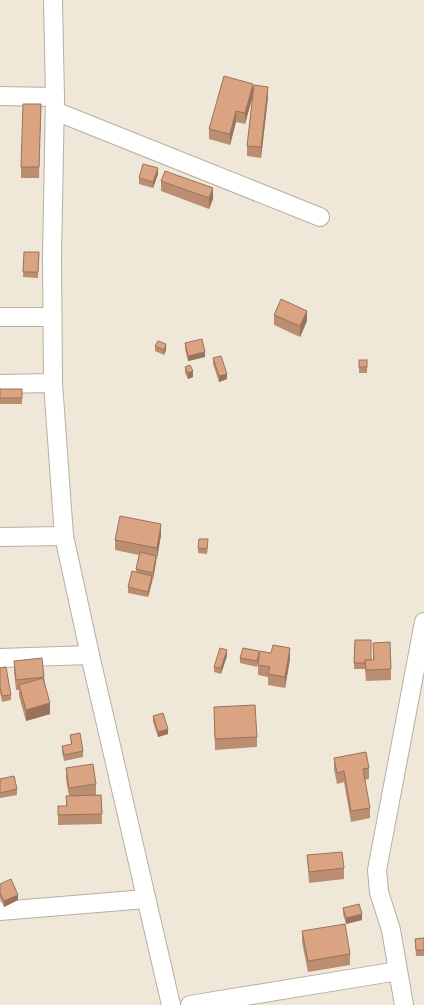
<svg xmlns="http://www.w3.org/2000/svg" width="424" height="1005" font-family="Poppins,sans-serif">
	<style>
		.lines { fill: none; stroke-linecap: round; stroke-linejoin: round }
		.minor-casing { stroke: #b7afa2; stroke-width: 20 }
		.minor { stroke: #fff; stroke-width: 18 }
		.wall { fill: #bb8d71 }
		.shaded-wall { fill: #99735c }
		.building { fill: #daa483; stroke: #99735c }
	</style>
	<rect width="100%" height="100%" fill="#efe7d8"/>
	<g class="lines">
		<g class="minor-casing">
			<g id="minor">
				<path d="M53 0 55 97 52 257 53 383 64 536 90 655 171 1005"/>
				<path d="M0 96 55 97"/>
				<path d="M55 111 320 217"/>
				<path d="M0 317H52"/>
				<path d="M0 384 53 383"/>
				<path d="M0 537 64 536"/>
				<path d="M0 658 90 655"/>
				<path d="M0 911 146 899"/>
				<path d="M190 1005 398 971"/>
				<path d="M404 1005 391 930 379 892 377 870 424 622"/>
			</g>
		</g>
		<use href="#minor" class="minor"/>
	</g>
	<g class="wall">
		<path d="M253 94 268 97 261 158 247 156V146L253 95 245 124 236 122 230 145 209 139V129Z"/>
		<path d="M41 104 39 178H21V167Z"/>
		<path d="M158 174 153 188 139 184V178Z"/>
		<path d="M161 181 213 199 209 209 161 191Z"/>
		<path d="M24 252H39L38 278 23 277Z"/>
		<path d="M274 315 307 321 300 337 274 325Z"/>
		<path d="M185 343 205 357 188 361 185 349Z"/>
		<path d="M155 346 166 350 164 355 155 351Z"/>
		<path d="M213 358 227 379 219 382 213 364Z"/>
		<rect x="359" y="360" width="8" height="13"/>
		<path d="M185 367 193 377 188 379 185 373Z"/>
		<rect x="0" y="389" width="22" height="15"/>
		<path d="M161 535 153 579 148 597 128 593V587L136 572 139 555 115 550V540Z"/>
		<path d="M208 545 207 554 198 553V548Z"/>
		<path d="M355 640 371 660H373V643L391 669V680L366 681 365 669H354Z"/>
		<path d="M227 656 221 674 214 672V667Z"/>
		<path d="M259 656 290 659 285 688 268 685V677L258 675V665L259 659 257 667 240 663V658Z"/>
		<path d="M14 661 44 677 50 714 26 721 19 696V690H16L14 672Z"/>
		<path d="M0 668 11 695V700L2 702 0 692Z"/>
		<path d="M214 707 257 737V747L215 750Z"/>
		<path d="M153 716 168 734 158 737 153 722Z"/>
		<path d="M70 735 83 751V757L64 761 62 752V746L71 745Z"/>
		<path d="M334 758 369 768V779L365 780 370 808V818L351 822 344 782 337 784 334 769Z"/>
		<path d="M66 768 96 784V795H92H101L102 824 58 825V806H66V796H69L66 779Z"/>
		<path d="M0 779 17 789V795L0 798Z"/>
		<path d="M307 855 344 868V879L309 883Z"/>
		<path d="M0 884 18 900 4 907 0 898Z"/>
		<path d="M343 908 362 920 346 924 343 914Z"/>
		<path d="M302 931 350 954V965L308 972 302 942Z"/>
		<path d="M424 938V956H416L415 939Z"/>
	</g>
	<g class="shaded-wall">
		<path d="M253 84V95L245 124V113Z"/>
		<path d="M268 87V97L261 158V147Z"/>
		<path d="M236 111V122L230 145V134Z"/>
		<path d="M158 168V174L153 188V182Z"/>
		<path d="M213 188V199L209 209V198Z"/>
		<path d="M307 311V321L300 337V326Z"/>
		<path d="M166 344V350L164 355V350Z"/>
		<path d="M205 352V357L188 361V356Z"/>
		<path d="M193 371V377L188 379V373Z"/>
		<path d="M227 374V379L219 382V376Z"/>
		<path d="M161 524V535L157 559V548Z"/>
		<path d="M156 556V562L153 579V573Z"/>
		<path d="M152 576V581L148 597V592Z"/>
		<path d="M290 648V659L285 688V677Z"/>
		<path d="M227 650V656L221 674V668Z"/>
		<path d="M50 703V714L26 721V710Z"/>
		<path d="M168 729V734L158 737V732Z"/>
		<path d="M18 895V900L4 907V901Z"/>
		<path d="M362 914V920L346 924V918Z"/>
	</g>
	<g class="building">
		<path d="M224 76 253 84 245 113 236 111 230 134 209 129Z"/>
		<path d="M254 85 268 87 261 147 247 146Z"/>
		<path d="M23 104H41L39 167H21Z"/>
		<path d="M143 164 158 168 153 182 139 178Z"/>
		<path d="M165 171 213 188 209 198 161 181Z"/>
		<path d="M24 252H39L38 272H23Z"/>
		<path d="M281 299 307 311 300 326 274 315Z"/>
		<path d="M202 339 205 352 188 356 185 343Z"/>
		<path d="M158 341 166 344 164 350 155 346Z"/>
		<path d="M221 356 227 374 219 376 213 358Z"/>
		<rect x="359" y="360" width="8" height="7"/>
		<path d="M190 365 193 371 188 373 185 367Z"/>
		<rect x="0" y="389" width="22" height="9"/>
		<path d="M120 516 161 524 157 548 115 540Z"/>
		<path d="M199 539H208L207 549 198 548Z"/>
		<path d="M140 552 156 556 153 573 136 569Z"/>
		<path d="M132 571 152 576 148 592 128 587Z"/>
		<path d="M355 640H371V660H365V663H354Z"/>
		<path d="M390 642 391 669 366 670 365 660H374L373 643Z"/>
		<path d="M273 645 290 648 285 677 268 674 270 667 258 665 260 651 271 653Z"/>
		<path d="M220 648 227 650 221 668 214 667Z"/>
		<path d="M243 648 259 651 257 661 240 658Z"/>
		<path d="M42 658 44 677 16 680 14 661Z"/>
		<path d="M6 667 11 695 2 696 0 686V668Z"/>
		<path d="M43 678 50 703 26 710 19 685Z"/>
		<path d="M255 705 257 737 215 739 214 707Z"/>
		<path d="M163 713 168 729 158 732 153 716Z"/>
		<path d="M80 733 83 751 64 755 62 746 72 744 70 735Z"/>
		<path d="M366 752 369 768 363 769 370 808 351 811 344 771 337 773 334 758Z"/>
		<path d="M93 764 96 784 69 788 66 768Z"/>
		<path d="M14 776 17 789 0 793V779Z"/>
		<path d="M101 795 102 814 58 815V806H67L66 796Z"/>
		<path d="M342 852 344 868 309 872 307 855Z"/>
		<path d="M11 879 18 895 4 901 0 893V884Z"/>
		<path d="M359 904 362 914 346 918 343 908Z"/>
		<path d="M345 924 350 954 308 961 302 931Z"/>
		<path d="M424 938V950H416L415 939Z"/>
	</g>
</svg>
